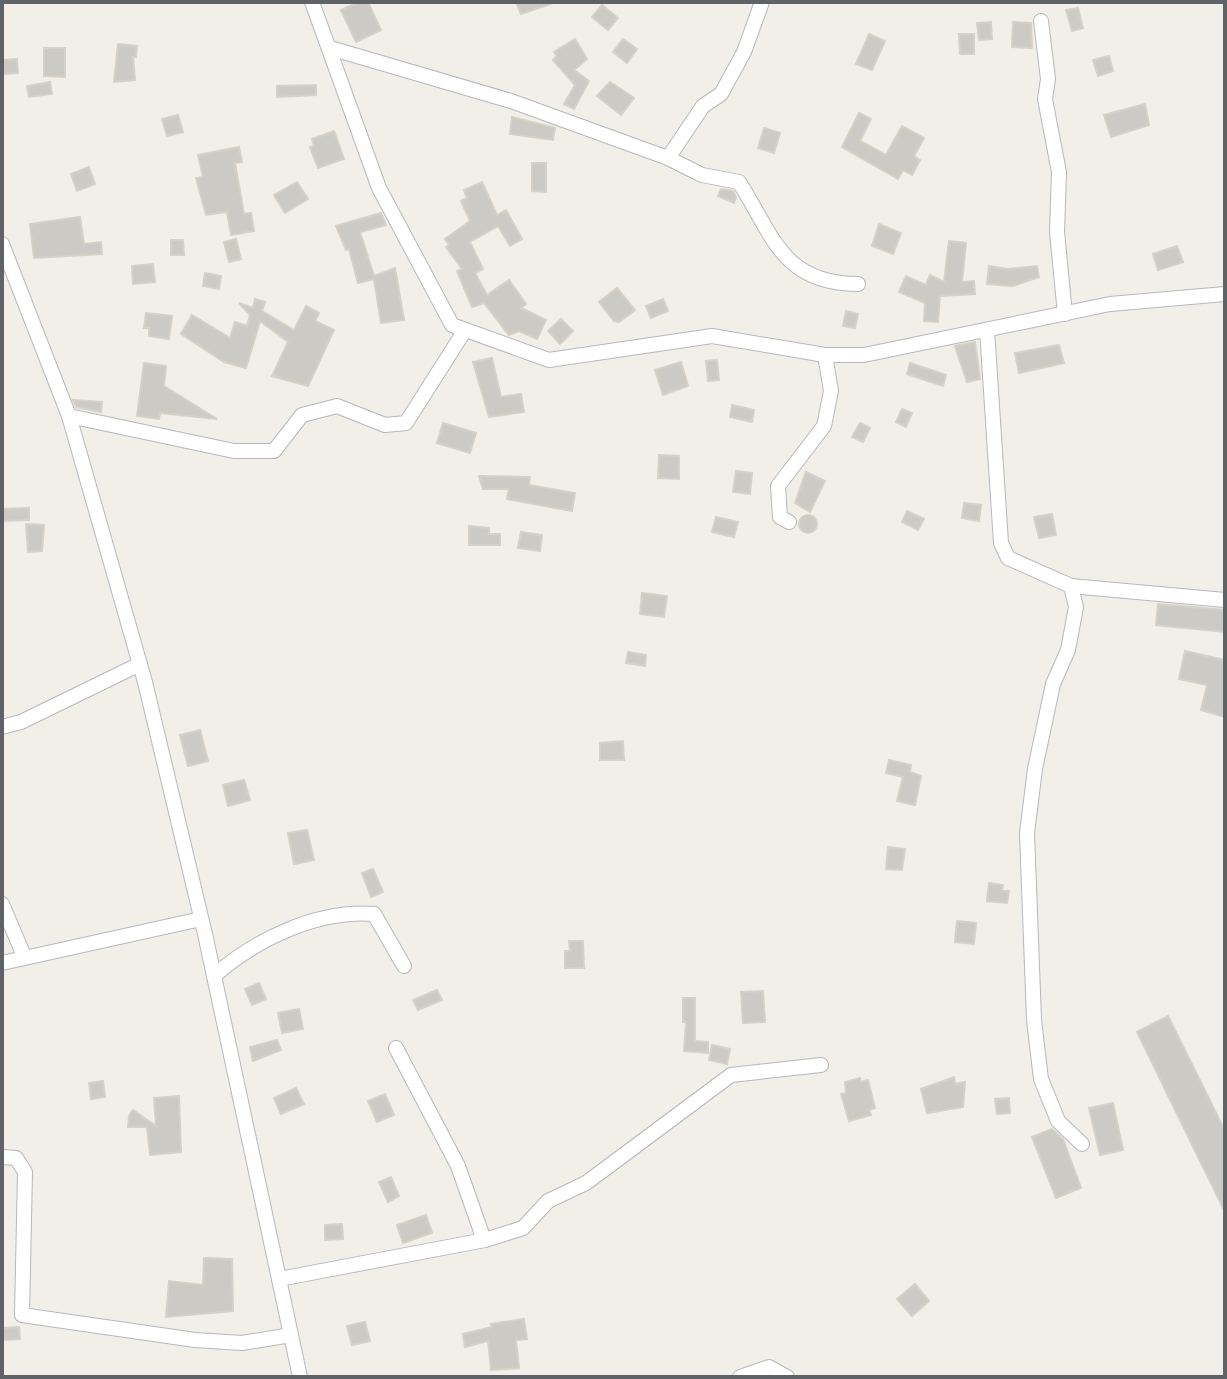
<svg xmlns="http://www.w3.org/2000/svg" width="1227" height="1379" font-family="'Archivo Narrow',sans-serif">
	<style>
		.building { fill: #cccac5; stroke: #d6d1c6; stroke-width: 2 }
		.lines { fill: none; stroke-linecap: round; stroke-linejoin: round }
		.minor-casing { stroke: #b5b8bc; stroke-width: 16 }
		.minor { stroke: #fff; stroke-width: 14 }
	</style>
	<rect width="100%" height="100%" fill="#f1efe8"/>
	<g class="building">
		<path d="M359 2H368L381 30 356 42 341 10Z"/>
		<path d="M516 2H550L551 4 521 14Z"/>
		<path d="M602 5 618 18 608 30 592 17Z"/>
		<path d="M1078 8 1083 28 1072 31 1066 10Z"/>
		<path d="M991 22 992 39 979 40 977 23Z"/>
		<path d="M1013 22 1031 23 1032 48 1012 47Z"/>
		<path d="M869 34 885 41 872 70 856 64Z"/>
		<path d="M959 34H974V54H960Z"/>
		<path d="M575 39 587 59 574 70 589 81 574 109 564 104 575 85 553 60 557 56 554 52Z"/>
		<path d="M623 39 637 49 627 63 613 52Z"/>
		<path d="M118 44 137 46 136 57H133L135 80 114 82Z"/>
		<path d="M44 48H65V77L44 76Z"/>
		<path d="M1109 56 1113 71 1098 76 1093 60Z"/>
		<path d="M17 59 18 73 3 74 2 60Z"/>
		<path d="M50 82 52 94 29 97 27 86Z"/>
		<path d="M610 82 634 98 621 115 597 96Z"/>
		<path d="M316 85V95L277 97V86Z"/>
		<path d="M1145 104 1149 125 1111 137 1104 115Z"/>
		<path d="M859 113 871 119 860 141 886 155 902 126 924 138 914 156 920 160 912 175 903 170 898 179 842 147Z"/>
		<path d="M178 115 183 132 167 136 162 119Z"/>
		<path d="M512 117 555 128 553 140 510 134Z"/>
		<path d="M764 128 780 133 774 153 758 148Z"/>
		<path d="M334 131 344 159 318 168 310 147 314 146 312 139Z"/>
		<path d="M239 147 242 162 235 163 244 214 251 213 254 231 231 235 227 212 206 215 196 178 203 177 198 155Z"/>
		<path d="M532 163H546V192L532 191Z"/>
		<path d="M89 167 95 184 77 191 71 174Z"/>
		<path d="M297 182 308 199 285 213 274 195Z"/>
		<path d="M482 182 497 215 506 210 522 239 510 246 498 226 470 242 483 269 475 273 487 295 509 280 526 304 521 308 546 320 537 339 519 331 509 335 484 303 472 307 457 271 462 269 446 247 449 245 445 239 470 221 461 201 467 198 464 190Z"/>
		<path d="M721 189 733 191 736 197 734 203 718 196Z"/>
		<path d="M381 213 386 225 360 232 374 276 395 268 404 320 381 323 374 279 358 283 349 249 346 250 336 226Z"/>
		<path d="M80 217 84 244 101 242 102 254 34 258 30 224Z"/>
		<path d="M879 224 901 233 893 254 872 246Z"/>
		<path d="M236 239 241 259 229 262 224 242Z"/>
		<path d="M171 240H183L184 255H171Z"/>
		<path d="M949 241 966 243 962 282 974 281 975 294 940 296 938 322 924 321 925 303 899 292 906 276 926 285 930 275 944 282Z"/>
		<path d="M1177 246 1183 262 1158 270 1153 254Z"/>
		<path d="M153 264 155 282 133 284 132 266Z"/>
		<path d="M989 266 1008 269 1037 266 1039 277 1013 286 987 284Z"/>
		<path d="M205 273 221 276 219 289 203 286Z"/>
		<path d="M617 288 635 310 619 322 614 321 599 302Z"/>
		<path d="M255 299 265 302 262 311 294 330 306 306 319 313 315 321 334 330 308 386 272 376 288 342 260 321 246 368 224 362 181 334 192 315 230 338 235 322 247 326 250 315 239 303 253 308Z"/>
		<path d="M663 299 668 311 651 318 646 306Z"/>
		<path d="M846 311 858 314 855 328 843 326Z"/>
		<path d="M146 313 172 316 169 339 149 336V328H144Z"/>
		<path d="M561 319 573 331 560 344 548 331Z"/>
		<path d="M975 342 980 379 967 382 955 346Z"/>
		<path d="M1059 345 1064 363 1019 373 1015 353Z"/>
		<path d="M492 358 501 397 521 394 524 412 489 417 473 362Z"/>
		<path d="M717 360 719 380 708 381 706 361Z"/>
		<path d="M681 362 688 386 663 395 655 370Z"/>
		<path d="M144 363 166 366 164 386 217 419 160 413 159 419 137 416Z"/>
		<path d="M910 363 946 375 943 386 907 374Z"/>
		<path d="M73 400 102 402 101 412 76 407Z"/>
		<path d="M732 405 754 410 752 422 730 417Z"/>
		<path d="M902 409 912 413 906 427 896 422Z"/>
		<path d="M443 423 476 433 470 453 437 443Z"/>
		<path d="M860 423 870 428 863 442 852 437Z"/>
		<path d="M659 455 679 456V479L658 478Z"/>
		<path d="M736 471 752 473 750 494 733 492Z"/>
		<path d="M806 472 825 481 810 512 795 503Z"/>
		<path d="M479 476 530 477 529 485 575 493 572 511 507 499 509 489H483Z"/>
		<path d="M964 503 981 505 979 521 962 518Z"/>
		<path d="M29 508V520L2 521V509Z"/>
		<path d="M907 511 924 519 918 530 902 522Z"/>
		<path d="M1052 514 1056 535 1039 538 1034 517Z"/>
		<circle cx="808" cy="524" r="9"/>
		<path d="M716 517 738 522 734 537 712 532Z"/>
		<path d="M26 524 44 525 42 551 28 552Z"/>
		<path d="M469 526 489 528V534H500V545H469Z"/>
		<path d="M521 532 542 535 540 551 518 548Z"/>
		<path d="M642 593 667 596 664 617 640 614Z"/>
		<path d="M1158 604 1225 610V632L1156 625Z"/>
		<path d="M1185 651 1225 660V717L1201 710 1207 685 1179 679Z"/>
		<path d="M628 652 646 655 645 666 626 663Z"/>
		<path d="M200 730 208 761 188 766 180 735Z"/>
		<path d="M623 741 624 760H600V743Z"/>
		<path d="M889 760 911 765 910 772 921 776 915 805 897 801 903 777 886 773Z"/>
		<path d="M244 780 250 800 228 806 223 785Z"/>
		<path d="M307 830 314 860 294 864 288 833Z"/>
		<path d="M888 847 905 849 902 870 886 869Z"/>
		<path d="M373 869 383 892 371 897 362 873Z"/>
		<path d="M989 883 1003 885 1002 891H1009L1007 903 987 901Z"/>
		<path d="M957 921 976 923 974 944 955 942Z"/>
		<path d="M569 941H583L584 968H565V951H570Z"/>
		<path d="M259 983 266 999 252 1005 245 989Z"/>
		<path d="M437 990 442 1000 418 1010 413 1000Z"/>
		<path d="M763 991 765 1022 743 1023 741 992Z"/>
		<path d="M683 998H695V1041L708 1042V1053L684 1051 686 1022H683Z"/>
		<path d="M299 1009 303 1029 282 1033 278 1013Z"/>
		<path d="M1168 1016 1225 1131V1212L1137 1032Z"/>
		<path d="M277 1040 281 1050 253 1061 250 1047Z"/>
		<path d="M712 1045 730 1049 727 1064 709 1060Z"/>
		<path d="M954 1077 955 1084 965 1082 963 1107 927 1113 921 1089Z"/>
		<path d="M860 1078 861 1082 868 1080 875 1108 869 1110 871 1115 849 1121 841 1094 846 1093 845 1082Z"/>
		<path d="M103 1081 105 1097 91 1099 89 1083Z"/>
		<path d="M296 1088 304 1104 281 1114 274 1098Z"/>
		<path d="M385 1094 394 1115 377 1122 368 1101Z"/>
		<path d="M179 1096 181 1152 150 1155 147 1127H128L129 1116 133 1110 156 1126 154 1098Z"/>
		<path d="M1009 1098 1010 1113 997 1114 995 1099Z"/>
		<path d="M1113 1103 1123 1150 1100 1155 1089 1108Z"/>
		<path d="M1052 1129 1063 1139 1081 1188 1056 1198 1032 1137Z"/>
		<path d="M391 1177 399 1196 388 1202 379 1182Z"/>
		<path d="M426 1215 432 1233 403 1243 397 1225Z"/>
		<path d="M342 1224 343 1239 325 1240V1225Z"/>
		<path d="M204 1258 232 1259 233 1311 166 1317 169 1281 203 1285Z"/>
		<path d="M915 1284 929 1301 912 1316 897 1299Z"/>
		<path d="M524 1319 527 1339 516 1340 519 1368 491 1370 488 1341 465 1347 463 1334 492 1327 491 1324Z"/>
		<path d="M365 1322 370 1341 352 1345 347 1326Z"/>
		<path d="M19 1327 20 1339 2 1340V1328Z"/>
	</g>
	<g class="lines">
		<g class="minor-casing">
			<g id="minor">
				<path d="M312 2 379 188 452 325 549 360 712 336 825 355H864L1110 304 1225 294"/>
				<path d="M1041 21 1048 79 1045 99 1059 172 1057 232 1065 314"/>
				<path d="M330 48 511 101 668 158 703 106 721 94 744 52 762 2"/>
				<path d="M668 158 702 175 739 182C773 235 782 284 858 284"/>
				<path d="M2 244 69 416 145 682 205 934 300 1377"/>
				<path d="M987 330 1001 543 1008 558 1071 586 1076 607 1068 650 1053 684 1035 769 1027 833 1034 1020 1041 1079 1058 1121 1082 1144"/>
				<path d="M69 416 234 451H274L302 415 337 406 385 425 406 423 465 330"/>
				<path d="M789 522 780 517 778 486 824 426 831 391 825 355"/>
				<path d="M1071 586 1225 600"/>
				<path d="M2 727 21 722 140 664"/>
				<path d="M2 904 24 956"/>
				<path d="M2 963 201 919"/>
				<path d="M214 976C256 939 317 910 374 914L404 966"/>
				<path d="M396 1048 458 1166 484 1240"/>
				<path d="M2 1157 16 1158 25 1172 22 1315 195 1340 242 1343 291 1335"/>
				<path d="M279 1279 485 1240 523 1228 548 1201 586 1183 731 1075 821 1065"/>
				<path d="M740 1377 769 1367 787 1377"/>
			</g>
		</g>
		<use href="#minor" class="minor"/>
	</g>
	<rect width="1227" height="1379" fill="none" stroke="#5f6368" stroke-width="8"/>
</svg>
